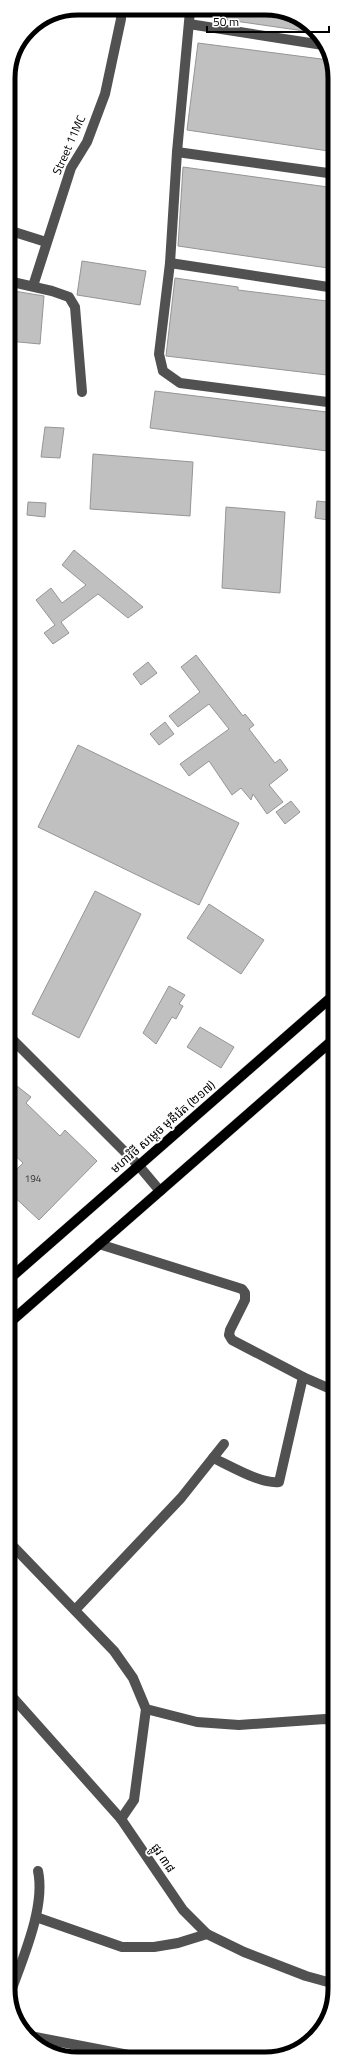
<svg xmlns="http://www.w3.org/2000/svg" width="343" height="2067" font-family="'Titillium Web','Noto Sans Khmer',sans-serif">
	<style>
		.building { fill: #c0c0c0; stroke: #959595 }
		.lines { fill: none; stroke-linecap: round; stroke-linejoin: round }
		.major-casing { stroke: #dbdbdb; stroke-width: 11 }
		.minor { stroke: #515151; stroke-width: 10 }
		.major { stroke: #000; stroke-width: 10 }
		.labels { text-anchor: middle; stroke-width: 4; stroke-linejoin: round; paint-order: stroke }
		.number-label { font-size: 10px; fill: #303030 }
		.street-label { font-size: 12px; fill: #000; stroke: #fff }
		.rim { fill: none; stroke: #000; stroke-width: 5 }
	</style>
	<rect width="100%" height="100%" fill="#fff"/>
	<g class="building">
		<path d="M283 10 318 33 221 19 222 11Z"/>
		<path d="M198 43 329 60 335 73V152L187 130Z"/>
		<path d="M183 167 335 188V269L178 246Z"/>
		<path d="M82 261 146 271 140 305 77 295Z"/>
		<path d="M175 278 238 287V290L335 302V376L166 356Z"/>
		<path d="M8 290 44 296 40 344 8 341Z"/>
		<path d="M155 391 335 413V452L150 428Z"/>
		<path d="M45 427 64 428 60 458 41 457Z"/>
		<path d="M93 454 193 462 190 516 90 509Z"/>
		<path d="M317 501 335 503V521L315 518Z"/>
		<path d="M28 502 46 503 45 517 27 515Z"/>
		<path d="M226 507 285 512 280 593 222 588Z"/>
		<path d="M74 550 143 607 128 618 98 594 61 622 69 633 53 644 44 633 55 625 36 600 51 588 62 603 86 585 62 565Z"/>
		<path d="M196 655 243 716 245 714 254 725 249 729 275 763 280 759 288 770 269 785 283 802 267 814 253 794 251 800 241 788 232 795 209 761 189 776 180 764 229 729 209 704 178 727 169 716 200 692 181 667Z"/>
		<path d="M148 662 157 673 141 685 133 674Z"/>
		<path d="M165 722 174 734 159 745 150 734Z"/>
		<path d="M78 745 239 823 199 905 38 827Z"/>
		<path d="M291 801 300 812 285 824 276 812Z"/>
		<path d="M95 891 141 914 79 1038 32 1014Z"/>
		<path d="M209 904 264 940 241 974 187 938Z"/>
		<path d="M169 986 185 995 179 1004 183 1006 176 1019 172 1017 156 1044 143 1033Z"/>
		<path d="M200 1027 234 1047 221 1068 187 1047Z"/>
		<path d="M8 1079 31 1097 26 1103 60 1136 65 1130 97 1161 39 1220 8 1191V1178L23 1163 8 1149Z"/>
	</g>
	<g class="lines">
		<g class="major-casing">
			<g id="major">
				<path d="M8 1280 335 994"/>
				<path d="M8 1324 335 1038"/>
			</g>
		</g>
		<g class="minor">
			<path d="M190 11 177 152 170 263 159 354 163 371 180 383 335 403"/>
			<path d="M189 24 323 45"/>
			<path d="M177 152 335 174"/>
			<path d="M8 230 46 242"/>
			<path d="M170 263 335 288"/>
			<path d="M8 281 52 291 69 297 75 307 82 392"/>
			<path d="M33 286 71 168 87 142 105 94 121 19V12"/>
			<path d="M8 1035 139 1166 160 1191"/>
			<path d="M99 1244 242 1289 245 1293V1300L230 1330 229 1335 232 1340 303 1377 335 1391"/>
			<path d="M213 1458C231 1466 260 1484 279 1482L303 1377"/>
			<path d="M8 1541 114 1651 133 1678 146 1709 197 1722 239 1725 325 1719 335 1721"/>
			<path d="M75 1610 181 1498 224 1444"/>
			<path d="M8 1692 121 1819 183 1910 207 1934 244 1952 306 1976 335 1984"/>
			<path d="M121 1819 134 1800 146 1709"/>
			<path d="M36 1917 122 1947H154L178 1943 207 1934"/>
			<path d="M9 1997C21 1962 46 1908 38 1871"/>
			<path d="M25 2035 144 2058"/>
		</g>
		<use href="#major" class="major"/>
	</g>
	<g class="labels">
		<g class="number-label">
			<text x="33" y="1182">194</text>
		</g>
		<g class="street-label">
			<text transform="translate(69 145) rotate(-66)" y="4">Street 11MC</text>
			<text transform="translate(163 1127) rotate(-41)" y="4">មហាវិថី សម្តេច មុនីរ៉េត (២១៧)</text>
			<text transform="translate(163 1858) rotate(56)" y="4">ផ្លូវ ៣៨</text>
		</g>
	</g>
	<path d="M0 0H343V2067H0ZM78 15H265A63 63 0 0 1 328 78V1989A63 63 0 0 1 265 2052H78A63 63 0 0 1 15 1989V78A63 63 0 0 1 78 15Z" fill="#fff" fill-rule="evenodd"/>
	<path class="rim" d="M78 15H265A63 63 0 0 1 328 78V1989A63 63 0 0 1 265 2052H78A63 63 0 0 1 15 1989V78A63 63 0 0 1 78 15Z"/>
	<path d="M207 26v6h122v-6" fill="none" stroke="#000000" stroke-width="2"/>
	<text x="213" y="26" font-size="12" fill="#000000" stroke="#ffffff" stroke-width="3" paint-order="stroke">50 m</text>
</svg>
